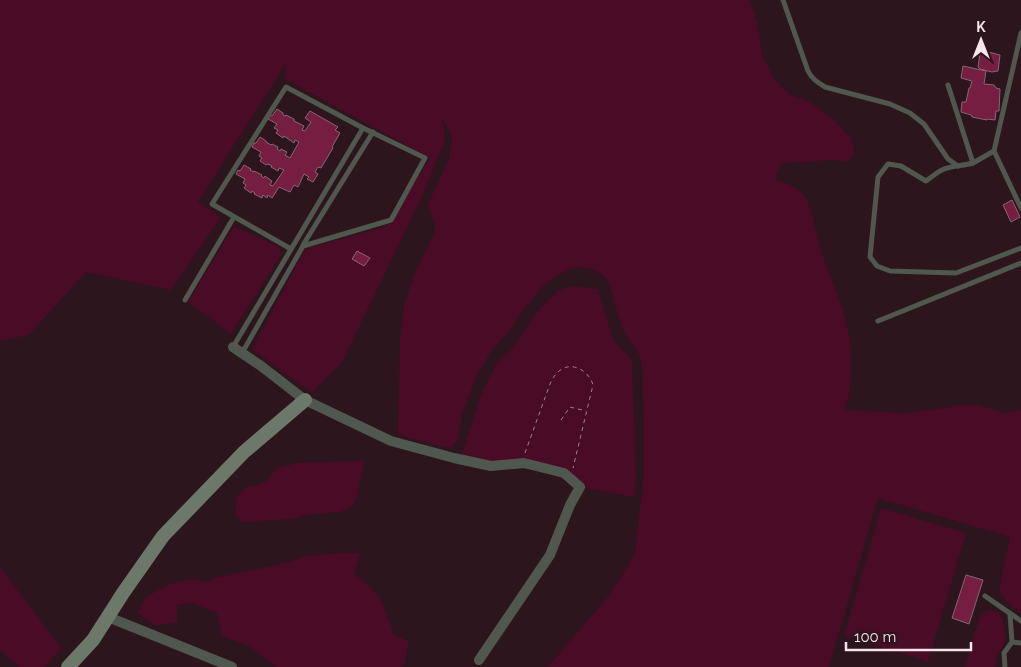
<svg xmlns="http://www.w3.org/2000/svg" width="1021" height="667" font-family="Raleway,sans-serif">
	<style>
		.green { fill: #4a0b26 }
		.building { fill: #761d42; stroke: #846770 }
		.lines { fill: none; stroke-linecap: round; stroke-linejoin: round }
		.path { stroke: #988489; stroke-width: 1; stroke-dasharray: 4 4; stroke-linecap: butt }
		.lane { stroke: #4f574e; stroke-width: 5 }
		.street { stroke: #4f574e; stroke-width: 10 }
		.secondary { stroke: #6c786a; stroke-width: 14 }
	</style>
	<rect width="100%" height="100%" fill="#2c151c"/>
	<g class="green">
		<path d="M0 0H750L758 25 762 55 775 80 790 95 809 101 835 121 851 138 854 152 848 162 837 160 781 163 775 179C786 184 796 186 804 196 810 202 817 236 820 247 828 274 841 299 847 327 853 352 853 386 845 410L904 413 932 410 961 405H978L1004 413 1021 410V614L1006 601 999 591 1010 537 878 498 829 667H548L609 595 625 571 635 552 644 475 643 374 640 356 623 330 617 311 610 286 604 276 592 269 581 267 570 269 556 276 541 288 522 312 508 333 492 350 477 375 462 414 457 441 452 447H445L398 435 400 336 404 306 415 272 436 230 428 204 449 159 452 136 442 118 445 140 420 201 342 362 312 393 252 349 305 249 387 226 430 158 285 79 286 63 198 202 221 217 171 290 86 272 29 335 0 341Z"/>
		<path d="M234 226 279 247 281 255 231 334 188 302Z"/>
		<path d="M571 286 598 289 613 339 632 360 636 480 634 497 580 487 564 473 459 460 464 448 482 392 497 363 512 349 537 312 559 290Z"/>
		<path d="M365 461 360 480 357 497 352 507 340 512 305 515 293 519 242 522 235 513 237 497 247 486H255L268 480 276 469 296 463Z"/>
		<path d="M881 508 966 533 928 661 844 636Z"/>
		<path d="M338 553H361L354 573 372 589 381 599 394 635 409 641 404 664 400 667H277L247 645 222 636 217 613 192 603 177 605V623L154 625 138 613 146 597 170 584 193 579 205 582 214 578 263 568 288 562 307 556Z"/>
		<path d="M0 567 61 648 45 667H19L0 650Z"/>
		<path d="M988 610 998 612C1003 619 1007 631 1005 640 1003 650 994 655 995 667H965L980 616Z"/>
	</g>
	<g class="building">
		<path d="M984 51 1000 55 998 71 992 72 980 69 978 67 980 53 984 54Z"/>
		<path d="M963 66 986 71 984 84 994 85 996 88 1000 89 999 111H996L995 120 988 119 987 120 972 117 971 115 961 112 962 102H966L969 88H970L972 81 961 78Z"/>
		<path d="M277 109 283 113V115L285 116 286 115 294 119V121L304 126 302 130 305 131 311 122 305 118 310 111 338 127 335 130 340 133 332 147 333 148 321 168 318 167 315 172 318 174 313 182 307 179 309 177 304 174 298 187 294 185 290 192 279 187 272 198 268 195 267 198 263 195 262 198 254 194 255 193 252 191 251 193 244 188 246 185 243 183 245 179 236 174 238 170 240 171 244 165 251 169 250 170 254 172V171L262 175 261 176 264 178 265 176 272 181 270 185 273 186 284 170 279 168 278 171 271 167 272 166 268 164 266 165 260 161 262 158 259 156 261 152 252 147 254 143H256L260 137 266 141V142L271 145 272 144 278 147 277 149 280 151 281 149 287 152 285 155 290 158 299 142 295 140 294 143 284 136 283 138 276 133 278 130 274 128 277 124 268 119 270 115 272 116Z"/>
		<path d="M1012 200 1020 217 1011 222 1003 205Z"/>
		<path d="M357 251 370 258 364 266 352 259Z"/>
		<path d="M966 575 983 580 969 624 952 618Z"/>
	</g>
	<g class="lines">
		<g class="path">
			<path d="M561 420 570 407 586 411"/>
			<path d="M525 453 550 384C553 377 557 371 564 368 576 363 590 373 593 385L573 468"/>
		</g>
		<g class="lane">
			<path d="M783 0 808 71C812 79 817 82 825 87L890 104 910 113 924 124 948 159 958 166"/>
			<path d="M1021 33 994 151 1021 208"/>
			<path d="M948 85 973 163 994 151"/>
			<path d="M973 163C963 166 953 165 944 169 937 172 932 177 926 181L901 166 888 164 878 177 870 257 877 266 890 271 956 273 1021 248"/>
			<path d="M303 245 373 132"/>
			<path d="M291 249 212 204 286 87 363 128"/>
			<path d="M185 300 234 217"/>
			<path d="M878 321 1021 263"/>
			<path d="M233 347 363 128 425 158 391 220 303 246 242 353"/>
			<path d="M985 596 1021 621"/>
			<path d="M1012 642 1021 643"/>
			<path d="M1005 667 1004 653 1012 642 1010 614"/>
		</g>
		<g class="street">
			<path d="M233 347 261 366 305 400 391 441 454 458 491 466 524 463 564 473 580 487 570 505 550 555 479 660"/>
			<path d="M108 617 232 667"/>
		</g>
		<path class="secondary" d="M68 667 93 640 123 593 163 536 244 452 305 400"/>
	</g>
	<g transform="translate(981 40)" stroke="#2c151c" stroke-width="4" paint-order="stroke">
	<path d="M0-4L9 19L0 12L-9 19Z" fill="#f6e5e9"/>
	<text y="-8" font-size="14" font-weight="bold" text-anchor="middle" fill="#f6e5e9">K</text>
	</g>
	<path d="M846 642v8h125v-8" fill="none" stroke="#f6e5e9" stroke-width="2.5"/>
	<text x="854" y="642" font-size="15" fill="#f6e5e9" stroke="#2c151c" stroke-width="4" paint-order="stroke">100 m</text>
</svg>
